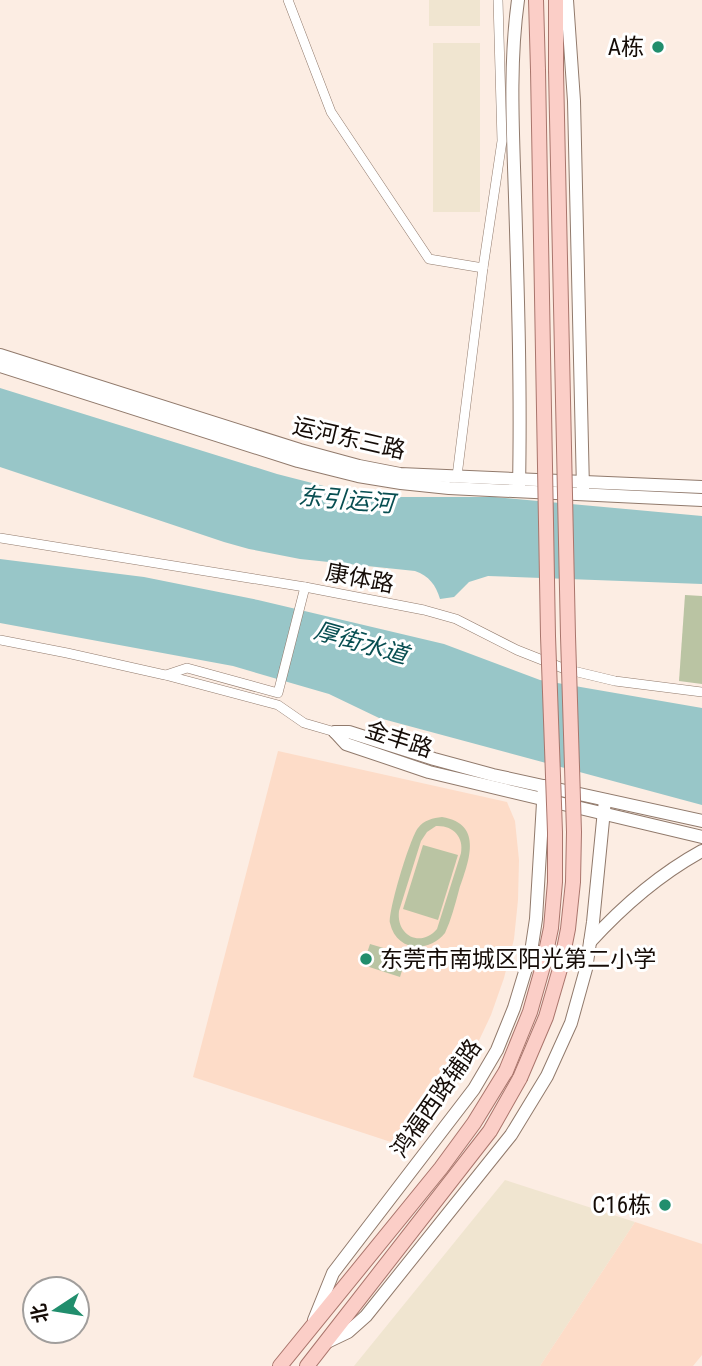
<svg xmlns="http://www.w3.org/2000/svg" width="702" height="1366" font-family="'Roboto Condensed','Noto Sans SC',sans-serif">
	<style>
		.commercial { fill: #f0e5d0 }
		.built { fill: #fddcc8 }
		.green { fill: #bac4a3; fill-rule: evenodd }
		.water { fill: #98c6c8 }
		.lines { fill: none; stroke-linecap: round; stroke-linejoin: round }
		.street-casing { stroke: #917a6c; stroke-width: 10 }
		.secondary-casing { stroke: #917a6c; stroke-width: 14 }
		.primary-casing { stroke: #a9756c; stroke-width: 16 }
		.street { stroke: #fff; stroke-width: 9 }
		.secondary { stroke: #fff; stroke-width: 12 }
		.primary { stroke: #fbcec7; stroke-width: 14 }
		.primary-bridge-casing { stroke: #a9756c; stroke-width: 16; stroke-linecap: butt }
		.primary-bridge { stroke: #fbcec7; stroke-width: 14 }
		.poi-dot { fill: #218e6d; stroke: #fff; stroke-width: 2.5 }
		.labels { text-anchor: middle; stroke-width: 6; stroke-linejoin: round; paint-order: stroke }
		.poi-label { font-size: 23px; fill: #150c07; stroke: #fff; text-anchor: end }
		.street-label { font-size: 23px; fill: #150c07; stroke: #fff }
		.water-label { font-size: 24px; font-style: italic; fill: #074e51; stroke: #fff }
	</style>
	<rect width="100%" height="100%" fill="#fcede3"/>
	<g class="commercial">
		<rect x="429" y="0" width="51" height="26"/>
		<rect x="433" y="43" width="47" height="169"/>
		<path d="M505 1180 635 1222 540 1366H354Z"/>
	</g>
	<g class="built">
		<path d="M278 751 507 802 515 821 519 860 518 900 514 939 504 978 491 1015 474 1051 453 1085 428 1116 400 1145 193 1077Z"/>
		<path d="M635 1222 702 1244V1355L693 1366H540Z"/>
	</g>
	<g class="green">
		<path d="M685 595 702 596V684L679 681Z"/>
		<path d="M442 817C485 824 468 863 459 890 455 905 451 920 445 933 428 954 396 951 390 923 388 911 410 838 418 828 424 820 433 818 442 817ZM436 826C453 825 464 837 461 853L437 929C421 948 396 936 399 911L421 841 427 832Z"/>
		<path d="M423 845 458 855 438 920 403 909Z"/>
		<path d="M370 944 407 955 400 977 363 965Z"/>
	</g>
	<g class="water">
		<path d="M0 388 277 474 351 493 377 497H495L702 516V584L488 576 469 582 454 597 440 599C436 585 429 576 415 571L300 559 249 549 224 542 0 467Z"/>
		<path d="M0 559 144 577 258 600 444 644 540 680 702 708V805L379 718 329 694 233 666 0 623Z"/>
	</g>
	<g class="lines">
		<g class="street-casing">
			<g id="street">
				<path d="M288 0 331 112 429 259 483 268"/>
				<path d="M457 476 483 268 502 141 498 0"/>
				<path d="M0 538 305 587 424 610 456 619 517 650 565 669 615 681 702 692"/>
				<path d="M0 640 67 653 165 675 278 705 304 723 335 732"/>
				<path d="M166 675 187 668 278 693 305 587"/>
			</g>
		</g>
		<g class="secondary-casing">
			<g id="secondary">
				<path d="M518 0C509 65 513 132 515 197 518 294 521 390 519 486"/>
				<path d="M567 0 574 101 583 489"/>
				<path d="M0 355 300 450 359 466 400 474 702 487"/>
				<path d="M0 366 298 461 358 476 401 483 449 488 702 500"/>
				<path d="M335 732 346 744 429 772 702 837"/>
				<path d="M335 732H349L434 759 493 775 702 821"/>
				<path d="M590 942C623 906 660 874 702 851"/>
				<path d="M314 1320 333 1273 474 1089 497 1050 514 1008 531 952 536 919 544 786"/>
				<path d="M325 1343 348 1332 366 1316 511 1135 547 1076 571 1023 586 969 593 922 605 800"/>
			</g>
		</g>
		<g class="primary-casing">
			<g id="primary">
				<path d="M536 0 538 70"/>
				<path d="M556 0V70"/>
				<path d="M280 1366 441 1168 474 1123 506 1071"/>
				<path d="M307 1366 490 1131 520 1078"/>
			</g>
		</g>
		<use href="#street" class="street"/>
		<use href="#secondary" class="secondary"/>
		<use href="#primary" class="primary"/>
		<g class="primary-bridge-casing">
			<g id="primary-bridge">
				<path d="M506 1071 530 1012 543 966 551 928 555 882V832L548 636 538 70"/>
				<path d="M520 1078 546 1017 560 969 568 929 573 882 574 832 568 636 556 70"/>
			</g>
		</g>
		<use href="#primary-bridge" class="primary-bridge"/>
	</g>
	<g class="poi-dot">
		<circle cx="658" cy="47" r="7"/>
		<circle cx="366" cy="959" r="7"/>
		<circle cx="665" cy="1205" r="7"/>
	</g>
	<g class="labels">
		<g class="poi-label">
			<text x="644" y="55">A栋</text>
			<text x="380" y="967" text-anchor="start">东莞市南城区阳光第二小学</text>
			<text x="651" y="1213">C16栋</text>
		</g>
		<g class="street-label">
			<text transform="translate(349 438) rotate(13)" y="8">运河东三路</text>
			<text transform="translate(360 578) rotate(11)" y="8">康体路</text>
			<text transform="translate(399 739) rotate(18)" y="8">金丰路</text>
			<text transform="translate(436 1098) rotate(-55)" y="8">鸿福西路辅路</text>
		</g>
		<g class="water-label">
			<text transform="translate(346 500) rotate(5)" y="8">东引运河</text>
			<text transform="translate(361 643) rotate(16)" y="8">厚街水道</text>
		</g>
	</g>
	<g transform="translate(56 1310) rotate(258)"><circle r="33" fill="#ffffff" stroke="#a19e9c" stroke-width="2"/>
	<path d="M0-5L12 26L0 18L-12 26Z" fill="#218e6d"/>
	<text y="-10" font-size="19" font-weight="bold" text-anchor="middle" fill="#150c07">北</text>
	</g>
</svg>
